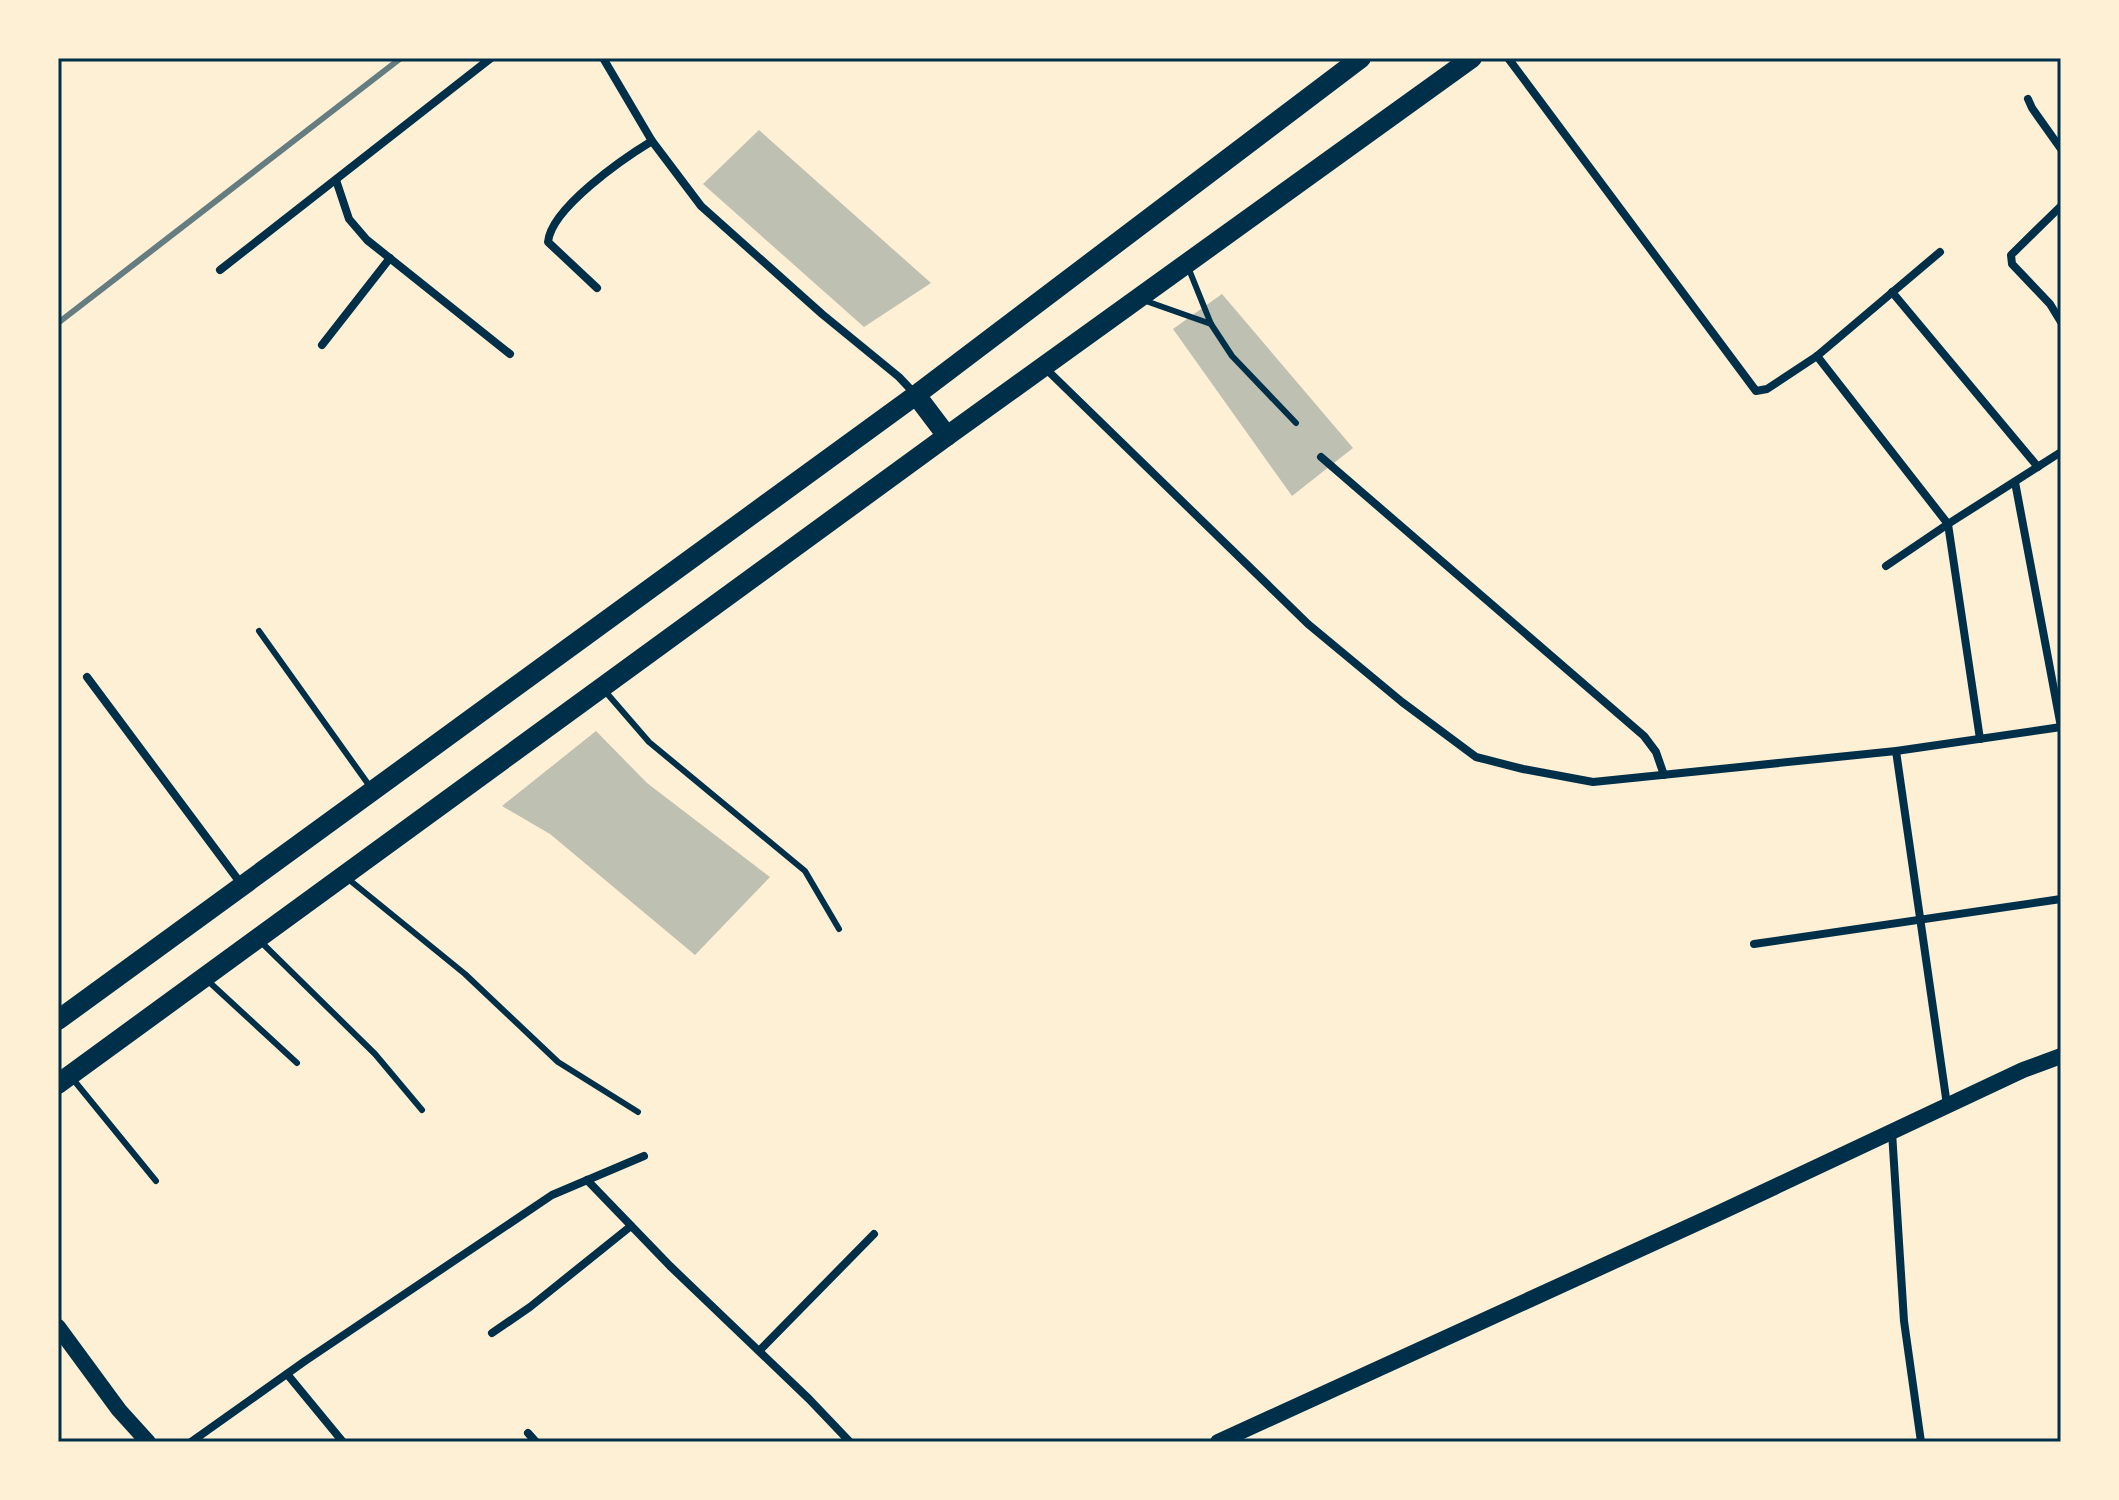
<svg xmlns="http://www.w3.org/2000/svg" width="2119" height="1500" font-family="Raleway,sans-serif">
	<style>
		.building { fill: #bec0b2 }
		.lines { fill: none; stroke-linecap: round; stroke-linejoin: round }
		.service { stroke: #003049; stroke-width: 6 }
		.minor { stroke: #003049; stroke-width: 8 }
		.secondary { stroke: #003049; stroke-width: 16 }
		.trunk { stroke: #003049; stroke-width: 20 }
		.rail { stroke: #657d81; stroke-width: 6 }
		.neatline { fill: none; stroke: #003049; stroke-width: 3 }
	</style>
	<rect width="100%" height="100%" fill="#fdf0d5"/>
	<g class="building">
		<path d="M759 130 931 283 864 327 703 184Z"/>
		<path d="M1222 294 1353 448 1292 496 1173 329Z"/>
		<path d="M596 731 647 783 770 877 695 955 550 834 502 806Z"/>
	</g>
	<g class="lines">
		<g class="service">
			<path d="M1188 267 1211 324 1232 356 1296 423"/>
			<path d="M1143 300 1211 324"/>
			<path d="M259 631 371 788"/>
			<path d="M604 690 649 742 805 871 839 929"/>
			<path d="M347 878 465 974 558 1062 638 1112"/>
			<path d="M260 941 375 1054 422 1110"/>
			<path d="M207 980 297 1063"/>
			<path d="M72 1078 156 1181"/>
		</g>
		<g class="minor">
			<path d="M603 58 652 141 701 206 822 314 899 377 915 394"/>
			<path d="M1508 58 1756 391 1767 389 1817 356 1940 252"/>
			<path d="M2028 99 2032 108 2061 149"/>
			<path d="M336 180 349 219 367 240 510 354"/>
			<path d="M2061 206 2011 255 2012 264 2050 304 2061 322"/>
			<path d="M220 270 491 58"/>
			<path d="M597 288 548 242C551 208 624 158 652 141"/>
			<path d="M1892 292 2038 467"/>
			<path d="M322 345 390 258"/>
			<path d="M1817 356 1948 524 1980 739"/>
			<path d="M1044 367 1308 624 1402 702 1476 757 1523 769 1593 782 1896 751 2061 727"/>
			<path d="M1321 457 1644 736 1656 752 1664 775"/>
			<path d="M2015 482 2061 727"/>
			<path d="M1886 566 1948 524 2061 452"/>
			<path d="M87 677 242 885"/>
			<path d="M1896 751 1947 1105"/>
			<path d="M1754 944 2061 899"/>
			<path d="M1892 1132 1904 1321 1921 1442"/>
			<path d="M587 1180 670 1266 809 1399 850 1442"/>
			<path d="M492 1333 530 1307 631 1226"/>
			<path d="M759 1351 874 1234"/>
			<path d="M287 1374 343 1442"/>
			<path d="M528 1433 536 1442"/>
			<path d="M191 1442 305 1361 552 1195 644 1156"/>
		</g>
		<g class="secondary">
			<path d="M58 1327 119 1410 148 1442"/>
			<path d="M1218 1442 1719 1213 2023 1070 2061 1056"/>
		</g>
		<g class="trunk">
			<path d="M916 395 947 436"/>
			<path d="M58 1020 916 395 1361 58"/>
			<path d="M58 1084 947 436 1472 58"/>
		</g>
		<path class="rail" d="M58 323 401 58"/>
	</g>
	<rect width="2119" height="1500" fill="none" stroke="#fdf0d5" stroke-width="120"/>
	<rect x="60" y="60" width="1999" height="1380" class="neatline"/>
</svg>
